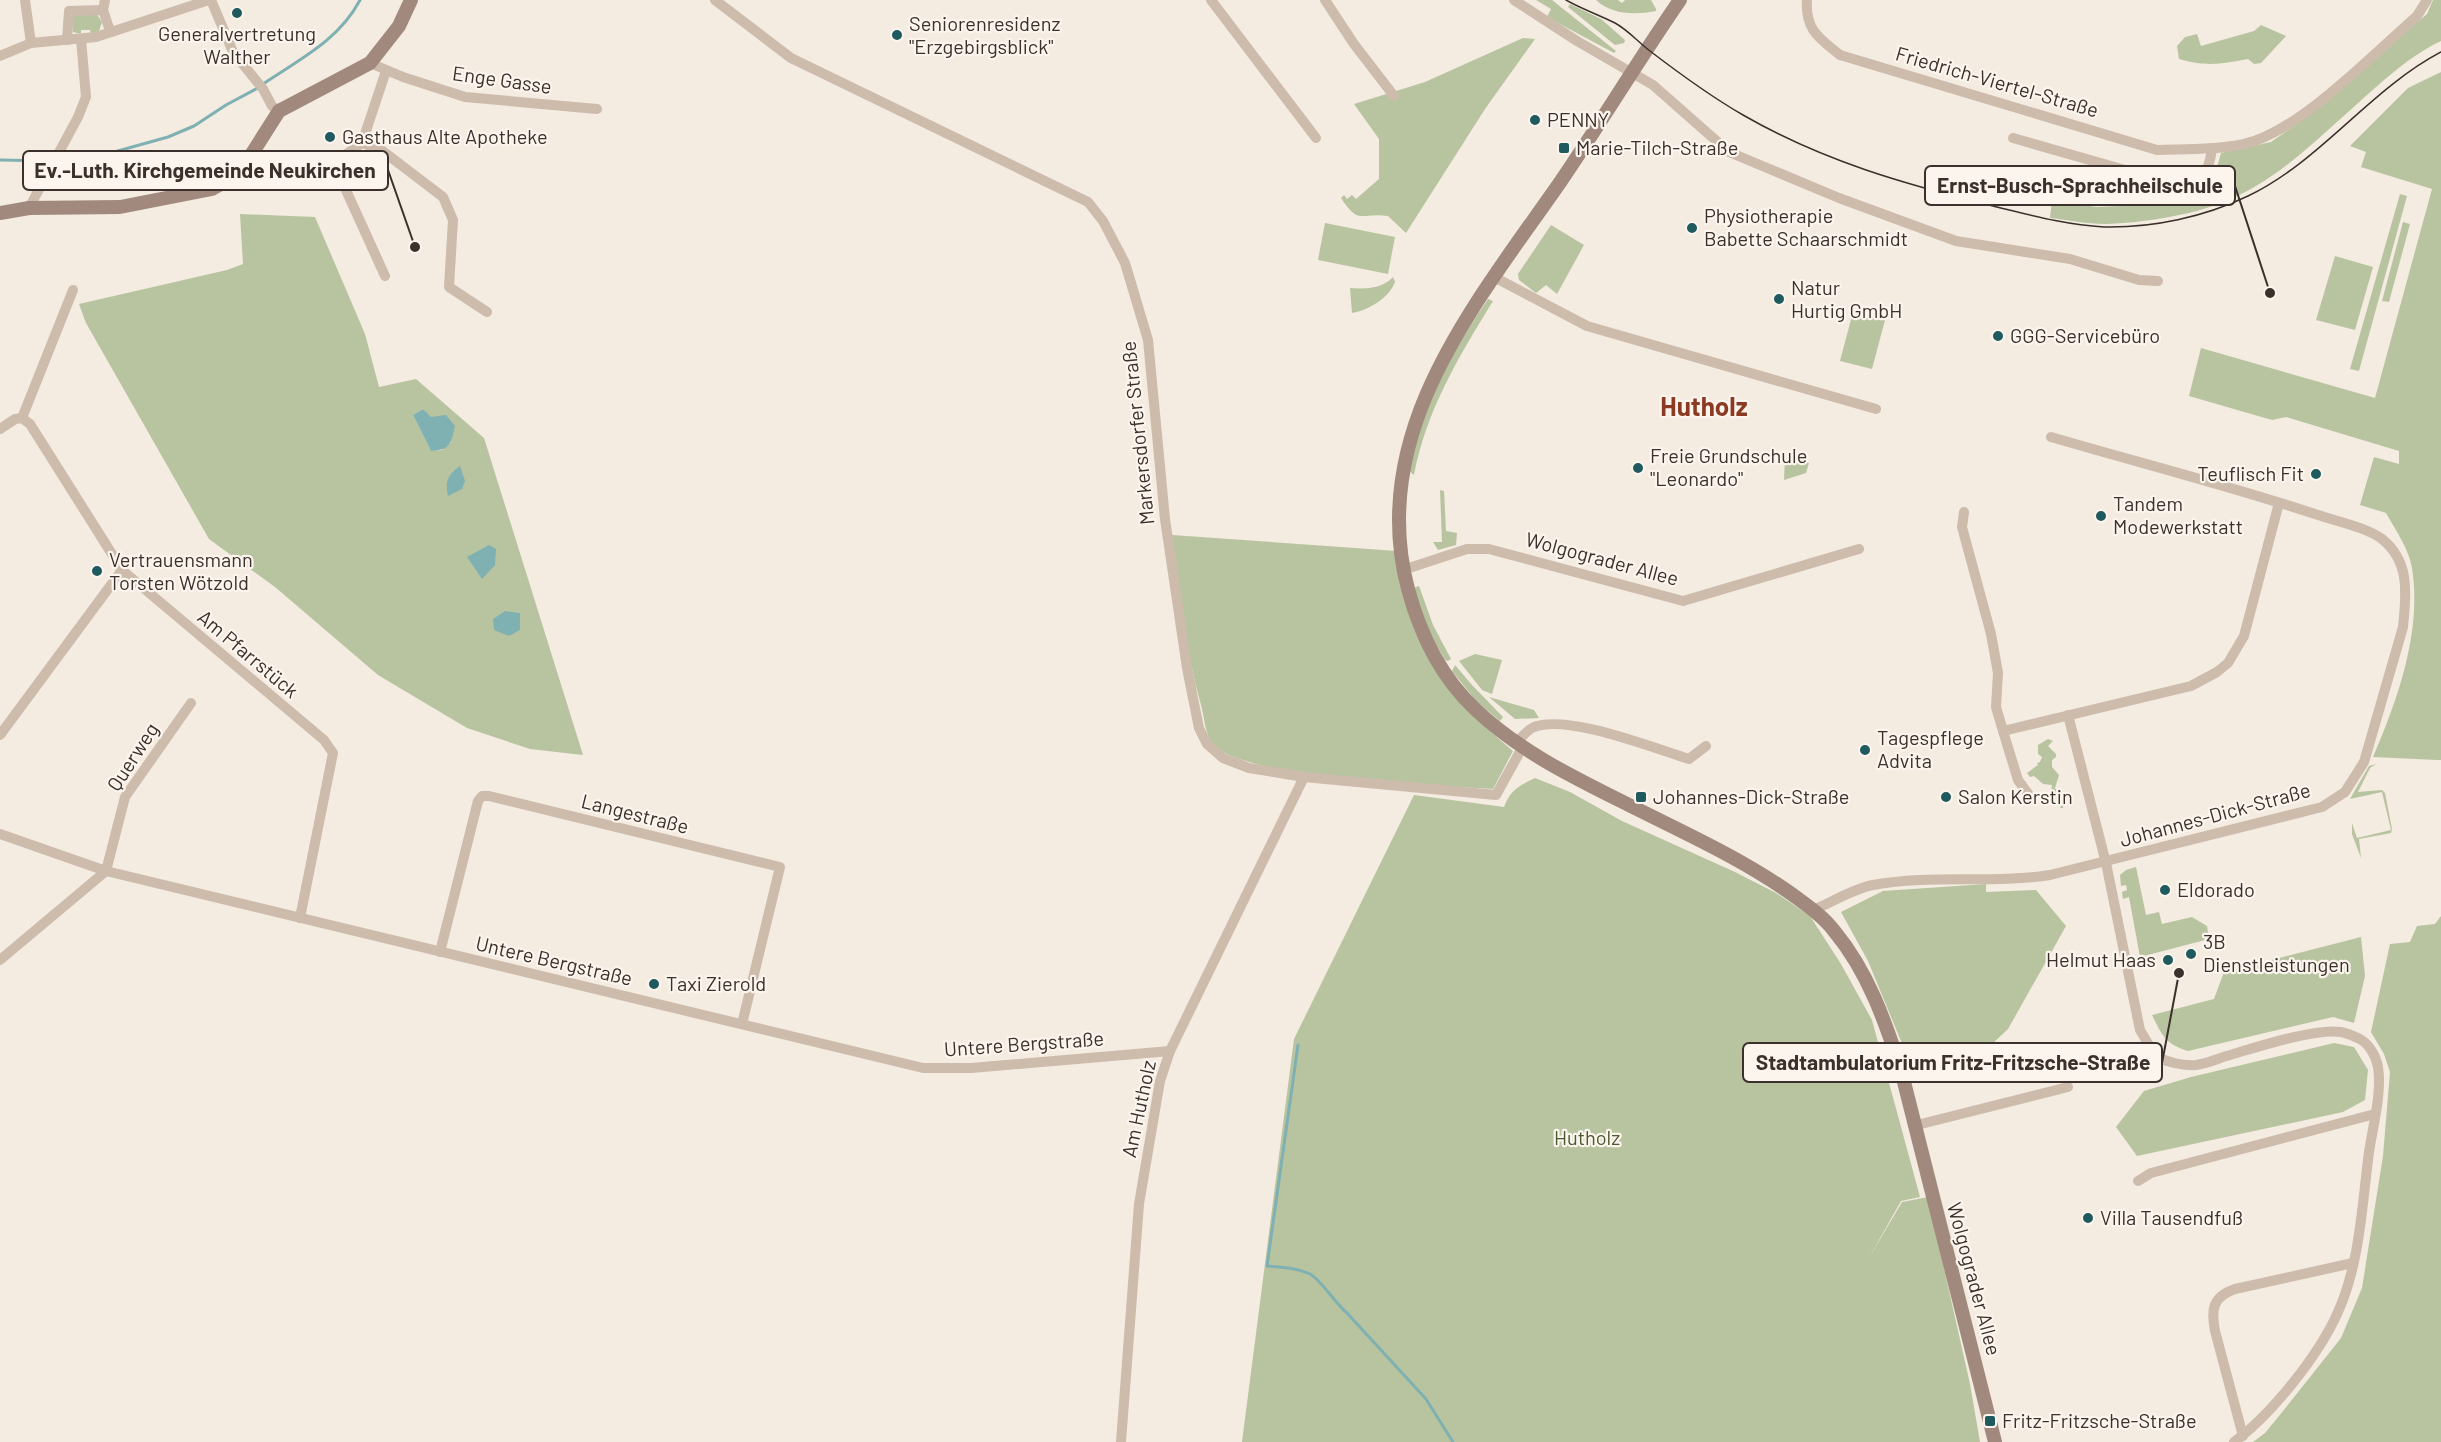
<svg xmlns="http://www.w3.org/2000/svg" width="2441" height="1442" font-family="Barlow,sans-serif">
	<style>
		.green { fill: #b8c4a0; fill-rule: evenodd }
		.water { fill: #7fb0b2 }
		.lines { fill: none; stroke-linecap: round; stroke-linejoin: round }
		.stream { stroke: #7fb0b2; stroke-width: 3 }
		.minor { stroke: #cdbbac; stroke-width: 10 }
		.secondary { stroke: #a18a7d; stroke-width: 14 }
		.tram { stroke: #3b302b; stroke-width: 1.5 }
		.poi-dot { fill: #1f5a5e; stroke: #fbf5ee; stroke-width: 2 }
		.labels { text-anchor: middle; stroke-width: 4.5; stroke-linejoin: round; paint-order: stroke }
		.poi-label { font-size: 20px; fill: #3b302b; stroke: #fbf5ee; text-anchor: start }
		.street-label { font-size: 20px; fill: #3b302b; stroke: #fbf5ee }
		.park-label { font-size: 20px; fill: #4a5a2e; stroke: #fbf5ee }
		.district-label { font-size: 26px; font-weight: bold; fill: #8c3b22; stroke: #fbf5ee }
		.leader { fill: none; stroke: #3b302b; stroke-width: 2 }
		.callout-dot { fill: #3b302b; stroke: #fbf5ee; stroke-width: 2 }
		.callout { fill: #fbf5ee; stroke: #3b302b; stroke-width: 2 }
		.callout-label { font-size: 21px; text-anchor: middle; font-weight: bold; fill: #3b302b }
	</style>
	<rect width="100%" height="100%" fill="#f4ebe1"/>
	<g class="green">
		<path d="M1536 0H1552L1616 51 1614 53 1547 17 1551 9Z"/>
		<path d="M1596 0H1618L1622 3 1625 0H1651L1656 9V11C1635 15 1612 15 1596 0Z"/>
		<path d="M2433 0H2441V41C2408 56 2374 89 2347 113 2309 147 2270 185 2221 203 2188 216 2141 223 2105 224 2087 224 2068 220 2050 218L2052 201 2097 207 2170 204 2173 187 2197 185 2214 178 2221 153 2271 142 2294 126 2427 14Z"/>
		<path d="M1570 4 1601 19 1625 40 1624 43 1615 45 1568 7Z"/>
		<path d="M96 13 102 22 99 31 91 34 90 30H81V34L73 32 72 17 74 15Z"/>
		<path d="M2261 25 2286 36 2261 63 2254 64 2248 59C2221 64 2206 67 2179 59L2177 46 2185 37 2197 34 2201 46 2254 31Z"/>
		<path d="M1523 38 1535 39 1485 109 1406 233 1388 216C1359 212 1360 226 1341 198L1344 195 1347 199 1352 195 1356 199 1379 179V139L1354 104 1425 82Z"/>
		<path d="M2441 72V760H2437L2373 757C2398 699 2422 631 2412 568 2409 549 2395 529 2386 513L2360 505 2374 457 2399 464V451L2286 417 2272 420 2189 396 2201 348 2375 398 2432 189 2361 167 2366 152 2350 146 2408 88Z"/>
		<path d="M2400 194 2407 196 2359 371 2350 369Z"/>
		<path d="M240 214 315 217 365 334 379 387 416 379 484 438 583 755 530 749 467 728 378 675 275 587 209 539 86 323 79 304 227 270 243 264ZM423 409 451 442 442 450 431 451 413 415Z"/>
		<path d="M2403 222 2410 224 2389 302 2382 301Z"/>
		<path d="M1325 223 1395 237 1388 274 1318 260Z"/>
		<path d="M1551 225 1584 245 1557 294 1546 285 1536 293 1519 280 1518 274Z"/>
		<path d="M2335 256 2373 267 2355 330 2316 320Z"/>
		<path d="M1393 277 1395 282C1389 298 1369 310 1352 313L1350 288C1365 289 1382 289 1393 277Z"/>
		<path d="M1488 299 1493 301C1459 356 1426 411 1414 475L1408 470C1421 408 1453 350 1488 299Z"/>
		<path d="M1853 312 1885 320 1872 369 1840 361Z"/>
		<path d="M1785 457 1809 463 1806 473 1784 480Z"/>
		<path d="M1440 490 1444 491 1446 531 1457 533 1456 545 1438 550 1433 542H1442Z"/>
		<path d="M1172 535 1397 551 1400 573 1414 630 1492 733 1513 751 1493 789C1445 785 1231 780 1210 740 1205 730 1204 716 1201 705 1185 649 1180 592 1172 535Z"/>
		<path d="M1419 586 1433 625 1451 659 1448 661 1445 660 1429 632 1413 588Z"/>
		<path d="M1475 654 1502 660 1492 694 1482 690 1459 661Z"/>
		<path d="M1455 665 1472 685 1503 717 1500 721 1476 701 1452 671Z"/>
		<path d="M1489 697 1534 710 1539 718 1515 719Z"/>
		<path d="M2048 739 2053 741 2048 746 2056 754V757L2052 760V767L2059 775 2055 788 2064 802 2063 808H2060L2062 804 2051 793 2052 785 2043 784 2034 776 2030 777 2027 773 2038 765 2037 763 2040 762 2042 757 2038 754V745Z"/>
		<path d="M2376 764 2370 768 2358 792 2382 790 2385 793 2392 829 2391 833 2359 839 2361 858 2352 834V823L2357 838 2391 830 2382 792 2350 799 2369 766Z"/>
		<path d="M1535 778 1570 792 1622 821 1735 872 1776 893 1810 916 1841 964 1872 1020 1920 1197 1901 1201 1869 1258 1902 1202 1928 1197 1970 1384 1980 1442H1242L1294 1039 1414 795 1504 807C1510 790 1520 785 1535 778Z"/>
		<path d="M2136 867 2146 915 2159 912 2162 924 2192 917 2207 926 2209 939 2140 957 2129 897 2123 899 2122 892 2127 890 2126 885 2121 886 2120 875 2126 870Z"/>
		<path d="M1986 884V892L2036 890 2066 926 2008 1029 1959 1075 1946 1077 1933 1057 1910 1063 1868 961 1841 912 1883 891Z"/>
		<path d="M2441 916V1442H2253L2265 1433 2279 1416 2341 1338 2362 1288 2383 1156 2390 1072 2384 1054 2371 1032 2390 944 2410 942 2417 926 2435 924Z"/>
		<path d="M2361 937 2365 976 2354 1023 2333 1017 2188 1051C2165 1044 2162 1035 2152 1015L2214 999 2224 972Z"/>
		<path d="M2334 1043 2354 1047 2368 1070 2365 1100 2343 1112 2137 1156 2116 1127 2144 1091 2191 1077Z"/>
	</g>
	<g class="water">
		<path d="M423 409 431 417 446 415 455 426C451 444 450 450 431 451L413 415Z"/>
		<path d="M460 466 465 481 462 489 448 496C445 482 447 475 460 466Z"/>
		<path d="M489 545 496 549 495 565 482 579 467 557Z"/>
		<path d="M505 611 520 613V630L509 636 494 630 493 619Z"/>
	</g>
	<g class="lines">
		<g class="stream">
			<path d="M263 84C300 59 339 40 360 0"/>
			<path d="M0 160 52 161"/>
			<path d="M58 160 107 154 168 137 194 126 226 105 258 88"/>
			<path d="M1298 1045 1267 1266C1281 1267 1297 1268 1310 1274 1321 1280 1335 1303 1347 1313L1426 1399 1453 1442"/>
		</g>
		<g class="minor">
			<path d="M25 0 31 43"/>
			<path d="M105 0 103 10 110 31"/>
			<path d="M211 0 233 52 263 89 272 106 279 111"/>
			<path d="M715 0 791 58 1088 202 1103 221 1125 263 1148 340 1165 519 1187 668 1199 728 1207 744 1223 758 1249 768 1304 777 1496 795 1522 748"/>
			<path d="M1211 0 1316 138"/>
			<path d="M1325 0 1354 44 1394 96"/>
			<path d="M1514 0 1577 41 1653 85 1729 152 1839 198 1956 241 2070 259 2139 280 2158 281"/>
			<path d="M1807 0C1805 30 1819 38 1840 55L2157 150C2186 149 2216 150 2244 144 2299 132 2373 54 2417 16L2427 0"/>
			<path d="M67 40 69 11 103 10"/>
			<path d="M0 56 31 43 96 37 209 0"/>
			<path d="M370 63 403 77 465 97 597 109"/>
			<path d="M2013 138 2167 182C2198 182 2208 181 2212 148"/>
			<path d="M362 143 380 149 443 197 453 220 449 287 487 312"/>
			<path d="M239 174 340 177"/>
			<path d="M340 177 345 155 362 143 386 71"/>
			<path d="M340 177 385 276"/>
			<path d="M2125 187 2150 193 2155 179"/>
			<path d="M29 208 78 117 86 97 81 39"/>
			<path d="M1494 277 1587 326 1876 409"/>
			<path d="M22 418 30 424 122 570 324 740 333 753 300 918"/>
			<path d="M22 418 73 290"/>
			<path d="M0 429 15 419 22 418"/>
			<path d="M1964 512 1962 527 1991 634 1998 673 1996 707 2003 731 2191 686 2217 672 2228 663 2244 636 2279 503"/>
			<path d="M1403 570 1467 549H1489L1683 601 1859 549"/>
			<path d="M2068 715 2106 863 2140 1030 2156 1057C2169 1062 2181 1066 2196 1065 2207 1064 2219 1058 2230 1055 2257 1047 2315 1028 2341 1032 2347 1033 2353 1036 2358 1038 2369 1043 2376 1056 2378 1067 2382 1094 2373 1125 2369 1152 2362 1205 2360 1263 2338 1312 2319 1355 2272 1414 2234 1442"/>
			<path d="M2003 731 2018 780 2032 799"/>
			<path d="M0 735 122 570"/>
			<path d="M1516 743C1521 738 1527 730 1534 727 1568 714 1653 748 1689 759L1706 746"/>
			<path d="M0 834 106 871 923 1068H971L1170 1051"/>
			<path d="M106 871 125 797 191 703"/>
			<path d="M1813 910C1833 902 1852 889 1873 885 1931 874 1992 884 2050 875L2322 807 2345 792 2364 762 2403 627C2406 596 2411 562 2382 539 2368 528 2336 521 2318 515 2231 486 2140 463 2051 437"/>
			<path d="M440 952 478 801 482 796H489L780 867 742 1024"/>
			<path d="M0 960 106 871"/>
			<path d="M1913 1126 2068 1087"/>
			<path d="M2138 1181 2151 1173 2375 1114"/>
			<path d="M2243 1436 2215 1331C2211 1310 2212 1297 2235 1289L2353 1263"/>
			<path d="M1121 1442 1139 1204 1160 1081 1170 1051 1304 777"/>
		</g>
		<g class="secondary">
			<path d="M1680 0C1639 59 1602 121 1561 181 1477 302 1366 431 1408 589 1420 634 1441 677 1475 709 1521 753 1579 780 1635 808 1689 835 1744 860 1793 895 1808 906 1824 917 1835 932 1868 972 1885 1021 1901 1070L1995 1442"/>
			<path d="M0 213 29 208 120 207 212 189 239 174 279 111 370 63 399 26 411 0"/>
		</g>
		<path class="tram" d="M1566 0C1582 9 1599 15 1615 23 1628 30 1638 42 1650 51 1680 74 1710 96 1743 115 1823 161 1904 184 1993 206 2030 215 2066 225 2104 227 2153 228 2204 217 2248 196 2321 161 2369 90 2441 52"/>
	</g>
	<g class="poi-dot">
		<circle cx="237" cy="13" r="6"/>
		<circle cx="897" cy="35" r="6"/>
		<circle cx="1535" cy="120" r="6"/>
		<circle cx="330" cy="137" r="6"/>
		<rect x="1558" y="142" width="12" height="12" rx="3"/>
		<circle cx="1692" cy="228" r="6"/>
		<circle cx="1779" cy="299" r="6"/>
		<circle cx="1998" cy="336" r="6"/>
		<circle cx="1638" cy="468" r="6"/>
		<circle cx="2316" cy="474" r="6"/>
		<circle cx="2101" cy="516" r="6"/>
		<circle cx="97" cy="571" r="6"/>
		<circle cx="1865" cy="750" r="6"/>
		<rect x="1635" y="791" width="12" height="12" rx="3"/>
		<circle cx="1946" cy="797" r="6"/>
		<circle cx="2165" cy="890" r="6"/>
		<circle cx="2191" cy="954" r="6"/>
		<circle cx="2168" cy="960" r="6"/>
		<circle cx="654" cy="984" r="6"/>
		<circle cx="2088" cy="1218" r="6"/>
		<rect x="1984" y="1415" width="12" height="12" rx="3"/>
	</g>
	<g class="labels">
		<g class="poi-label">
			<text x="909" y="31">Seniorenresidenz<tspan x="909" dy="23">"Erzgebirgsblick"</tspan></text>
			<text x="237" y="41" text-anchor="middle">Generalvertretung<tspan x="237" dy="23">Walther</tspan></text>
			<text x="1547" y="127">PENNY</text>
			<text x="342" y="144">Gasthaus Alte Apotheke</text>
			<text x="1576" y="155">Marie-Tilch-Straße</text>
			<text x="1704" y="223">Physiotherapie<tspan x="1704" dy="23">Babette Schaarschmidt</tspan></text>
			<text x="1791" y="295">Natur<tspan x="1791" dy="23">Hurtig GmbH</tspan></text>
			<text x="2010" y="343">GGG-Servicebüro</text>
			<text x="1650" y="463">Freie Grundschule<tspan x="1650" dy="23">"Leonardo"</tspan></text>
			<text x="2304" y="481" text-anchor="end">Teuflisch Fit</text>
			<text x="2113" y="511">Tandem<tspan x="2113" dy="23">Modewerkstatt</tspan></text>
			<text x="109" y="567">Vertrauensmann<tspan x="109" dy="23">Torsten Wötzold</tspan></text>
			<text x="1877" y="745">Tagespflege<tspan x="1877" dy="23">Advita</tspan></text>
			<text x="1653" y="804">Johannes-Dick-Straße</text>
			<text x="1958" y="804">Salon Kerstin</text>
			<text x="2177" y="897">Eldorado</text>
			<text x="2203" y="949">3B<tspan x="2203" dy="23">Dienstleistungen</tspan></text>
			<text x="2156" y="967" text-anchor="end">Helmut Haas</text>
			<text x="666" y="991">Taxi Zierold</text>
			<text x="2100" y="1225">Villa Tausendfuß</text>
			<text x="2002" y="1428">Fritz-Fritzsche-Straße</text>
		</g>
		<g class="street-label">
			<text transform="translate(502 80) rotate(8)" y="7">Enge Gasse</text>
			<text transform="translate(1997 82) rotate(16)" y="7">Friedrich-Viertel-Straße</text>
			<text transform="translate(1138 433) rotate(-96)" y="7">Markersdorfer Straße</text>
			<text transform="translate(1602 559) rotate(15)" y="7">Wolgograder Allee</text>
			<text transform="translate(248 654) rotate(40)" y="7">Am Pfarrstück</text>
			<text transform="translate(133 757) rotate(-57)" y="7">Querweg</text>
			<text transform="translate(635 814) rotate(14)" y="7">Langestraße</text>
			<text transform="translate(2215 815) rotate(-15)" y="7">Johannes-Dick-Straße</text>
			<text transform="translate(554 961) rotate(13)" y="7">Untere Bergstraße</text>
			<text transform="translate(1024 1044) rotate(-4)" y="7">Untere Bergstraße</text>
			<text transform="translate(1139 1109) rotate(-78)" y="7">Am Hutholz</text>
			<text transform="translate(1974 1279) rotate(75)" y="7">Wolgograder Allee</text>
		</g>
		<g class="park-label">
			<text x="1587" y="1145">Hutholz</text>
		</g>
		<g class="district-label">
			<text x="1704" y="416">Hutholz</text>
		</g>
	</g>
	<path class="leader" d="M415 247L388 170M2270 293L2235 186M2179 973L2162 1063"/>
	<g class="callout-dot">
		<circle cx="415" cy="247" r="6"/>
		<circle cx="2270" cy="293" r="6"/>
		<circle cx="2179" cy="973" r="6"/>
	</g>
	<g class="callout">
		<rect x="23" y="151" width="365" height="39" rx="6"/>
		<rect x="1925" y="166" width="310" height="39" rx="6"/>
		<rect x="1743" y="1043" width="419" height="39" rx="6"/>
	</g>
	<g class="callout-label">
		<text x="205" y="178">Ev.-Luth. Kirchgemeinde Neukirchen</text>
		<text x="2080" y="193">Ernst-Busch-Sprachheilschule</text>
		<text x="1953" y="1070">Stadtambulatorium Fritz-Fritzsche-Straße</text>
	</g>
</svg>
